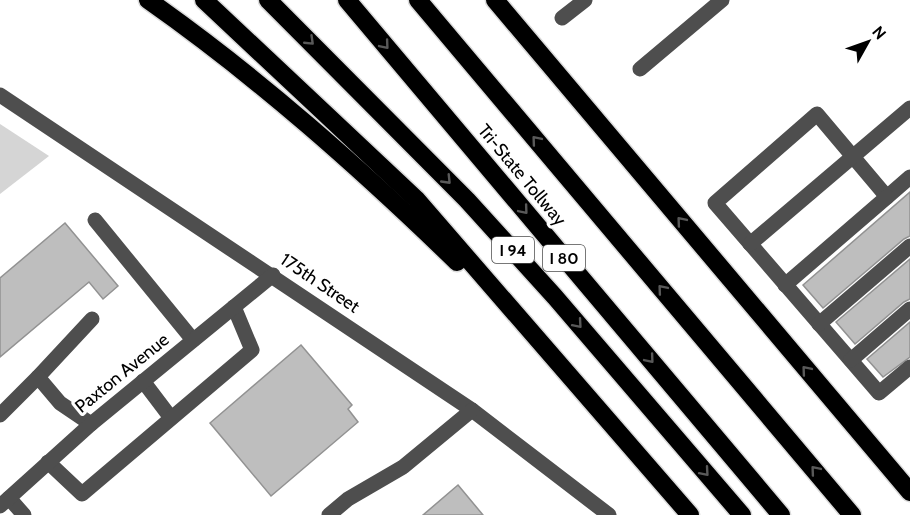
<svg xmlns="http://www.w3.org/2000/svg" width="910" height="515" font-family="Cabin,sans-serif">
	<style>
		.green { fill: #d5d5d5 }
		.building { fill: #bebebe; stroke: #929292; stroke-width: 1.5 }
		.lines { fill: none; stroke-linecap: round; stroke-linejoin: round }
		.highway-casing { stroke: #dbdbdb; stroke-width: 21 }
		.minor { stroke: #4e4e4e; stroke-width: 15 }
		.highway { stroke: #000; stroke-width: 18 }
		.oneway { stroke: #595959 }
		.labels { text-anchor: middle; stroke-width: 6; stroke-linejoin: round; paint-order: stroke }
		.shield { fill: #fff; stroke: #4c4c4c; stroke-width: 1.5 }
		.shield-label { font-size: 16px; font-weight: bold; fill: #000 }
		.street-label { font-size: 18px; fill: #000; stroke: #fff }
	</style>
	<rect width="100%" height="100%" fill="#fff"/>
	<path class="green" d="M0 124 49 156 0 194Z"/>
	<g class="building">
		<path d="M910 192V236L904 239 823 308 803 285Z"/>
		<path d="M65 223 118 286 103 299 89 282 0 357V278Z"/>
		<path d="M910 259V299L904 302 855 344 836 322Z"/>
		<path d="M910 322V357L883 377 867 359Z"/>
		<path d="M301 345 352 405 348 409 358 422 271 496 210 423Z"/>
		<path d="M458 485 483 515H423Z"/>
	</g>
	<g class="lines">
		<g class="highway-casing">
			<g id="highway">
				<path d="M148 0C259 78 360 168 457 262"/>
				<path d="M204 0 416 199 690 515"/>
				<path d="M268 0 467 200 555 297 742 515"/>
				<path d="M347 0 781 515"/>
				<path d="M418 0 852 515"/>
				<path d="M495 0 910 492"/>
			</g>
		</g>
		<g class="minor">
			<path d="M562 18 585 0"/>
			<path d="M640 69 722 0"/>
			<path d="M0 95 472 410 609 515"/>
			<path d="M910 177 887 197 817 114 715 203 879 393 910 367"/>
			<path d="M95 220 193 340"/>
			<path d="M750 244 910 108"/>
			<path d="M785 285 887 197"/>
			<path d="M819 324 910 246"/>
			<path d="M851 360 910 309"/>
			<path d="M38 377 92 319"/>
			<path d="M143 381 171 418"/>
			<path d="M0 415 38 377 60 403 91 424"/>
			<path d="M48 462 82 494 252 350 234 307"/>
			<path d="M9 498 24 515"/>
			<path d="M0 506 91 424 273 275"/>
			<path d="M329 515 348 499 403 467 472 410"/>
		</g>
		<use href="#highway" class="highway"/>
	</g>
	<defs><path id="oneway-chevron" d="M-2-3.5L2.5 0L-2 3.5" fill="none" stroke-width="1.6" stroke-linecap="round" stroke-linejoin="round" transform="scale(1.5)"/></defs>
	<g class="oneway">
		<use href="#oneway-chevron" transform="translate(310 41) rotate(44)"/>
		<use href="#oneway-chevron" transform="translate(385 45) rotate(50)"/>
		<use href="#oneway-chevron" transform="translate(536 140) rotate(-130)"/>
		<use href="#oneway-chevron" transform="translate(447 180) rotate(46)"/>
		<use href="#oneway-chevron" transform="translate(524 210) rotate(50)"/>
		<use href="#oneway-chevron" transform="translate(681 221) rotate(-130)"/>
		<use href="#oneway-chevron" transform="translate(662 289) rotate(-130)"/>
		<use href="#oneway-chevron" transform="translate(578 324) rotate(49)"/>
		<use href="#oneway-chevron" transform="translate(650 359) rotate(50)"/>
		<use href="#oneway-chevron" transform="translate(806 370) rotate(-130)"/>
		<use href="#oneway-chevron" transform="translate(815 470) rotate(-130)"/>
		<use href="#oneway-chevron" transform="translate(705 472) rotate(49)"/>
	</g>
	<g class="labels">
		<g class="shield">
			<rect x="492" y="237" width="42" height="26" rx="4.5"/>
			<rect x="543" y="245" width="42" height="26" rx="4.5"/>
		</g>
		<g class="shield-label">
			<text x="513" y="256">I 94</text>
			<text x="564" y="264">I 80</text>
		</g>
		<g class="street-label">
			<text transform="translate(522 175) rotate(50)" y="6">Tri-State Tollway</text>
			<text transform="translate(320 283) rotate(34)" y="6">175th Street</text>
			<text transform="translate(122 373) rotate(-39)" y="6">Paxton Avenue</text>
		</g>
	</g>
	<g transform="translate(868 42) rotate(50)" stroke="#ffffff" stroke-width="4.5" paint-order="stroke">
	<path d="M0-4.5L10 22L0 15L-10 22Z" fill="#000000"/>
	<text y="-9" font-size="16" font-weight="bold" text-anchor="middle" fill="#000000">N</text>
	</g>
</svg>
